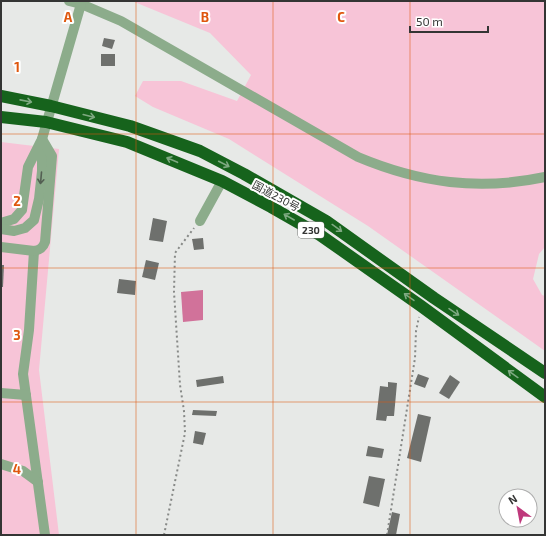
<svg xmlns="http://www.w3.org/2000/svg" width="546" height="536" font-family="'Exo 2','Noto Sans JP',sans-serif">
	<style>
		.green { fill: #f7c4d7 }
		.water { fill: #d1729a }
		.building { fill: #6e706d }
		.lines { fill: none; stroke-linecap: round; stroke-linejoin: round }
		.path { stroke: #878987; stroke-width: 2; stroke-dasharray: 2 3; stroke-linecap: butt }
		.minor { stroke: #8cac8b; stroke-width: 10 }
		.highway { stroke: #16631c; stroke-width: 12 }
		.oneway { stroke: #7fa982 }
		.oneway2 { stroke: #535f52 }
		.grid { fill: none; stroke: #df570e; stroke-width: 1; stroke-opacity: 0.55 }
		.labels { text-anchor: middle; stroke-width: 4; stroke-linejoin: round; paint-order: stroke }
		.shield { fill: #fff; stroke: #717271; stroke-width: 1 }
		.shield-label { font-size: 10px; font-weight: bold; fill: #343534 }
		.street-label { font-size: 11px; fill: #343534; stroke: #fff }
		.grid-label { font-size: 13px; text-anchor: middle; font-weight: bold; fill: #df570e; stroke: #fff; stroke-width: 4; stroke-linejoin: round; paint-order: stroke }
	</style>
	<rect width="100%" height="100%" fill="#e7e9e7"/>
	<g class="green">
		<path d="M132 1H545V247L539 254 533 279 542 295 545 296V351L368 226 229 139 153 107 135 96 143 81H181L237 101 251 75 210 33Z"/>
		<path d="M1 142 59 149 39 370 59 535H1Z"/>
	</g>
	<path class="water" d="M203 290V320L183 322 181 292Z"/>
	<g class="building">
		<path d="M104 38 115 40 112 49 102 46Z"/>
		<rect x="101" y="54" width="14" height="12"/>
		<path d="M153 218 167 221 163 242 149 240Z"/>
		<path d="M203 238 204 249 194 250 192 239Z"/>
		<path d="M146 260 159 263 155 280 142 277Z"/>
		<path d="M1 265H4L3 287H1Z"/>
		<path d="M119 279 136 281 135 295 117 293Z"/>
		<path d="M418 374 429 378 425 388 414 384Z"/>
		<path d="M450 375 460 382 449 399 439 393Z"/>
		<path d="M223 376 224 383 197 387 196 380Z"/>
		<path d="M388 382 397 383 394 416H387L386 421 376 420 380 386 388 387Z"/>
		<path d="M193 410 217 411 216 416 192 415Z"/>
		<path d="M418 414 431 417 421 462 407 458Z"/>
		<path d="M195 431 206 433 203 445 193 443Z"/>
		<path d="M368 446 384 449 382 458 366 456Z"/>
		<path d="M369 476 385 479 379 507 363 503Z"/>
		<path d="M392 512 400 514 396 535H387Z"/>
	</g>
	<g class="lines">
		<g class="path">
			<path d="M164 535 185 433 184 411 180 385 174 292 175 253 194 228"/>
			<path d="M387 535 415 358 416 331 419 317"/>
		</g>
		<g class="minor">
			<path d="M69 1 81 4 121 21 358 157C420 183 479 191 545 177"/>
			<path d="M200 221 222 181"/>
			<path d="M1 223 14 219 22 210 28 167 41 141"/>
			<path d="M1 229 14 231 25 228 34 220 39 199 42 171V139L81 4"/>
			<path d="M1 247 34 251 29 330 23 374 45 535"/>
			<path d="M34 251C40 250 43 248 45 242L52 156 42 139"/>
			<path d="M1 393 26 395"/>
			<path d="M1 464 23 471 38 482"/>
		</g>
		<g class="highway">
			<path d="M1 96 51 106 130 126 200 151 244 174 326 221 434 298 545 373"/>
			<path d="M1 117 46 122 127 142 222 181 271 207 320 235 421 306 545 397"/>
		</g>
	</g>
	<defs><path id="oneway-shaft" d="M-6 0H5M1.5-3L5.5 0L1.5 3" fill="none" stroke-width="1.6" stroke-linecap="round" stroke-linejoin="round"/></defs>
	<g class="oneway">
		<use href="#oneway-shaft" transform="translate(26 101) rotate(11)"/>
		<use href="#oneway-shaft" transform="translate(89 116) rotate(14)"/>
		<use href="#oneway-shaft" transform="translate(172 160) rotate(-157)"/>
		<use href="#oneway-shaft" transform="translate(224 164) rotate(27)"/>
		<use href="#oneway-shaft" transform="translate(289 217) rotate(-150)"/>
		<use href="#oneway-shaft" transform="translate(337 228) rotate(36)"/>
		<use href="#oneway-shaft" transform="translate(409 297) rotate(-145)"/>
		<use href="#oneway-shaft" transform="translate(454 312) rotate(34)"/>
		<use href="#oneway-shaft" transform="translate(513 374) rotate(-144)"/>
	</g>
	<use class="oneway2" href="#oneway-shaft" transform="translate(41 178) rotate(95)"/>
	<path class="grid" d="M136 1V535M273 1V535M410 1V535M1 134H545M1 268H545M1 402H545"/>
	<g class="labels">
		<rect class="shield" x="298" y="222" width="26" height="16" rx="3"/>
		<g class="shield-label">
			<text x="311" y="234">230</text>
		</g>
		<g class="street-label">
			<text transform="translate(276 196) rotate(28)" y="4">国道230号</text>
		</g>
	</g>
	<g class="grid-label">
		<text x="68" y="22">A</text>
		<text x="205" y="22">B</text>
		<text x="341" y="22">C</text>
		<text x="17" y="72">1</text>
		<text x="17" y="206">2</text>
		<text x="17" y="340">3</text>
		<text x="17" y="474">4</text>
	</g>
	<rect width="546" height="536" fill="none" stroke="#343534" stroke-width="4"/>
	<g transform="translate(518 508) rotate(328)"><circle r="19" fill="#ffffff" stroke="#aeaeae"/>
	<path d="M0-3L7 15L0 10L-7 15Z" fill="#bf397c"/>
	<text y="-6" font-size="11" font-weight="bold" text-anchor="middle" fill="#343534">N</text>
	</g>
	<path d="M410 26v6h78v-6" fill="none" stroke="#343534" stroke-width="2"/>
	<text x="416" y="26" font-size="12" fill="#343534" stroke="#ffffff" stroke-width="3" paint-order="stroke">50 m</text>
</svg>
